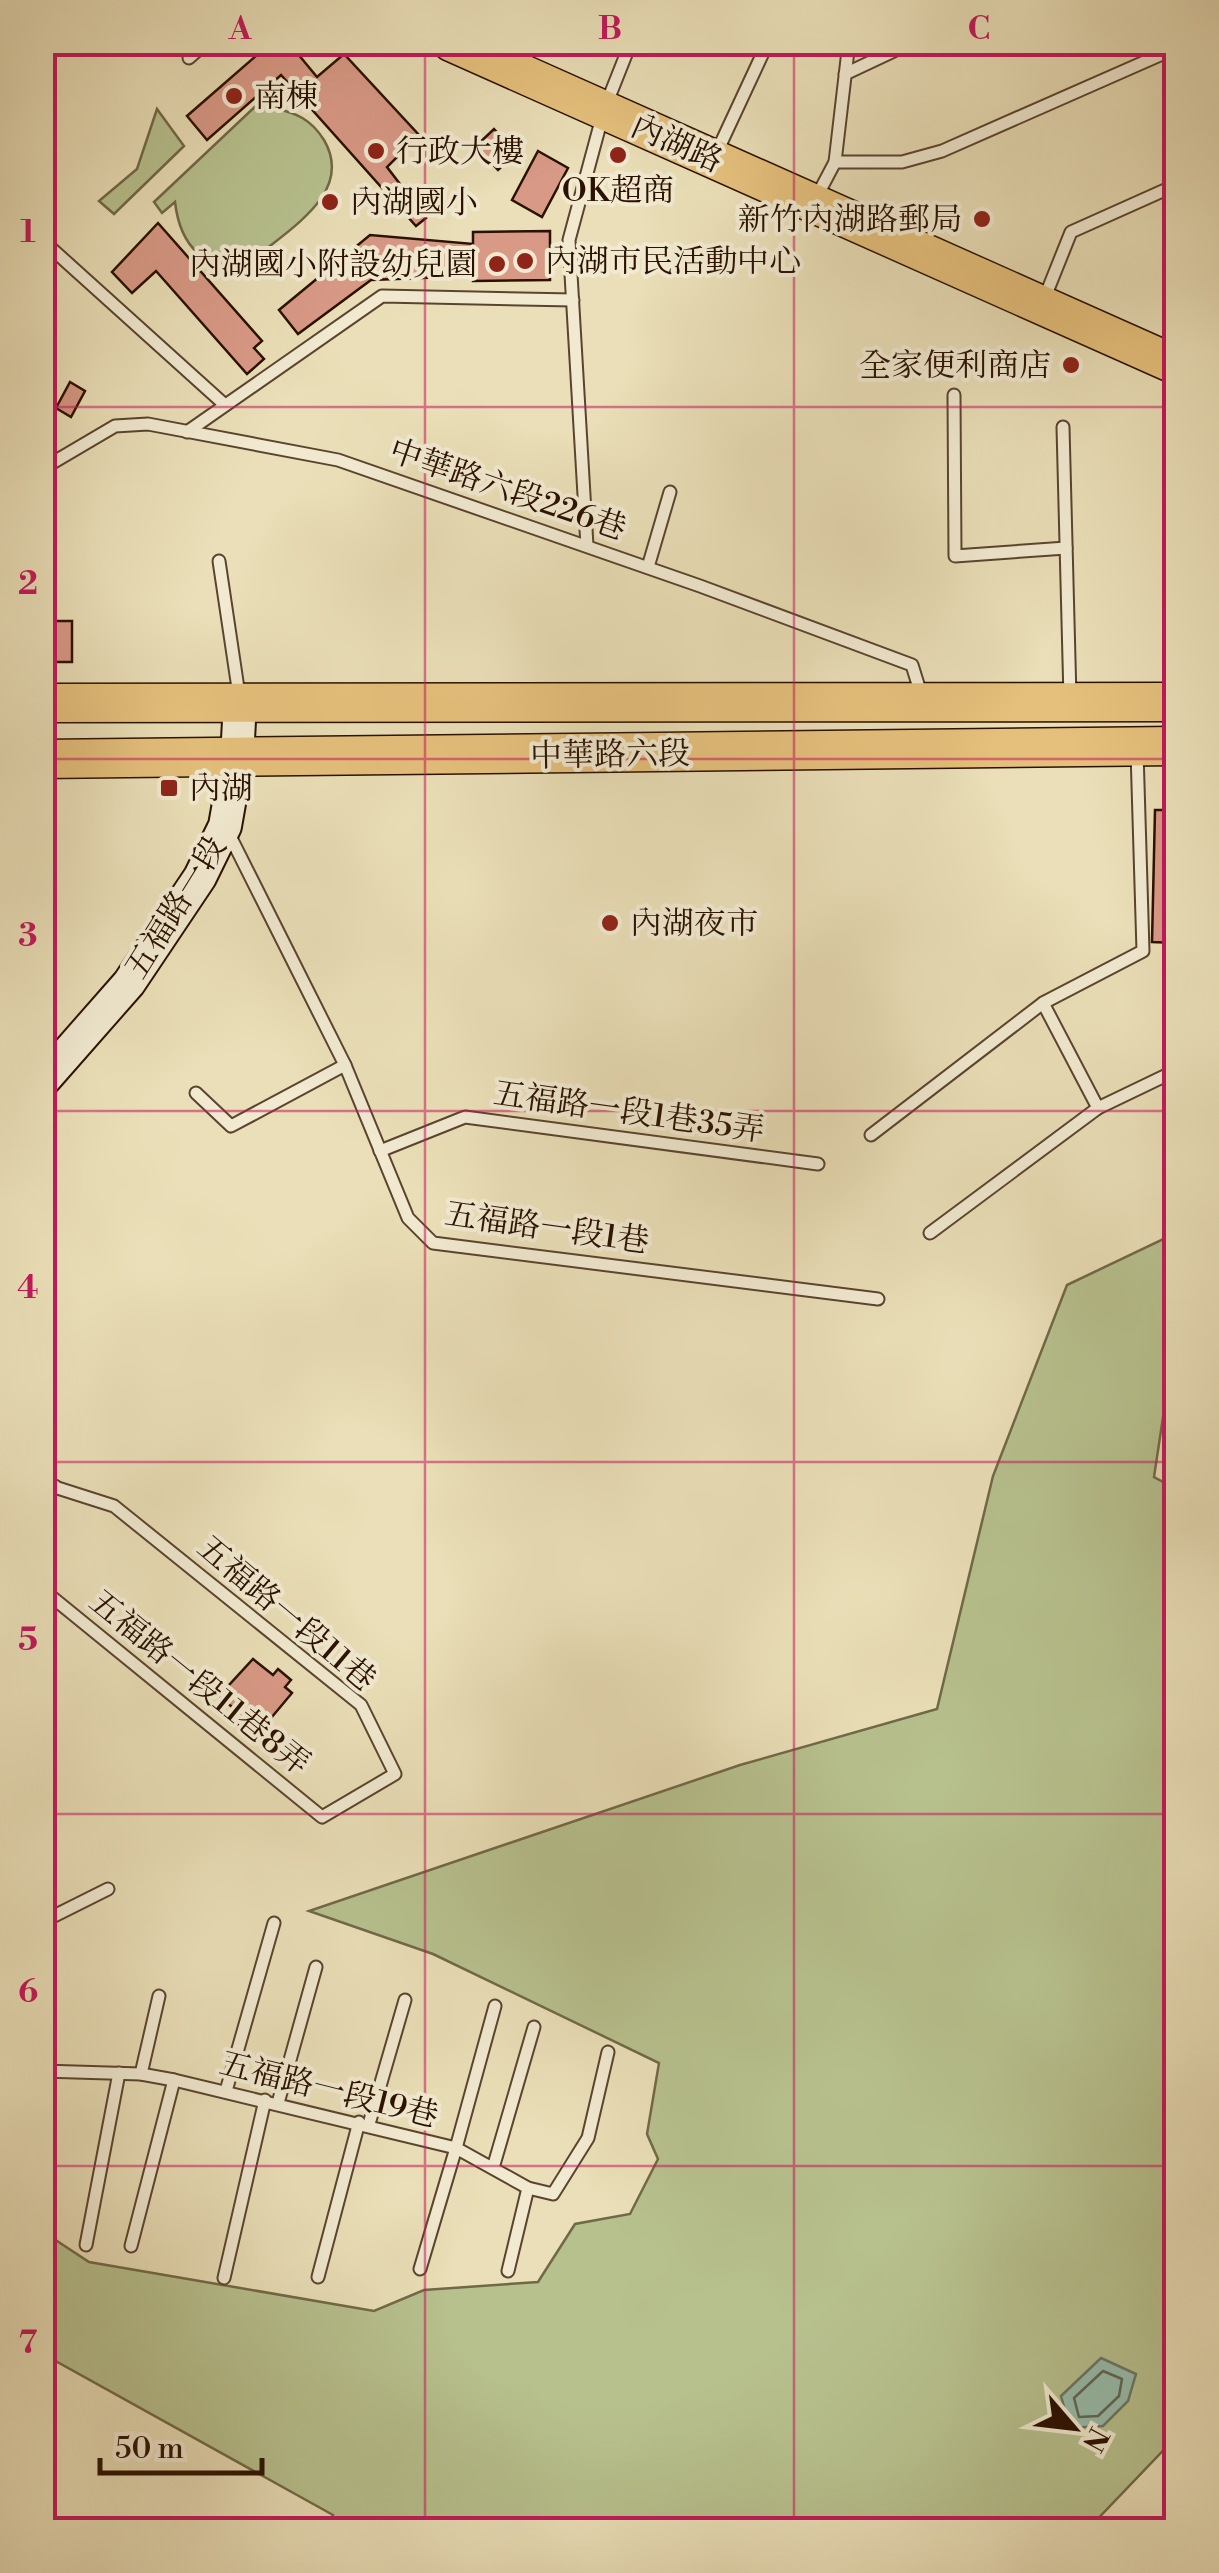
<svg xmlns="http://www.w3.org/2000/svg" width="1219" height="2573" font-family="'Libre Bodoni','Noto Serif TC',serif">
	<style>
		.green { fill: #b7c18e; stroke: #706947; stroke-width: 2.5 }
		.water { fill: #98bdac; stroke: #6c7867; stroke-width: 2.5 }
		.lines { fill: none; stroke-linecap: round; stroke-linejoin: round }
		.shore { stroke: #616756; stroke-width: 2.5 }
		.building { fill: #d89986; stroke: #2a1100; stroke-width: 2.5 }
		.lane-casing { stroke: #5a442e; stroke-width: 15 }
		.secondary-casing { stroke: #2a1100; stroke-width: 36 }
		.primary-casing { stroke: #2a1100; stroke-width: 41 }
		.lane { stroke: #f1ead1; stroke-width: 11 }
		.secondary { stroke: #f1ead1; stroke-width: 32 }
		.primary { stroke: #e5c07c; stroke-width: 38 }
		.grid { fill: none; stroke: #c2185b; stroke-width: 2.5; stroke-opacity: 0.55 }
		.poi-dot { fill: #8f2418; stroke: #f1ead1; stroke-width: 4 }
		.labels { text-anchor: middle; stroke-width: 8; stroke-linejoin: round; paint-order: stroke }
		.poi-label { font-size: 32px; fill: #2a1100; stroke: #f1ead1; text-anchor: start }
		.street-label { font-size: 32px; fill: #2a1100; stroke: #f1ead1 }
		.neatline { fill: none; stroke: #c2185b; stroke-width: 4 }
		.grid-label { font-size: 32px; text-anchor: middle; font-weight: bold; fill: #c2185b }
	</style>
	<rect width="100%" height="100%" fill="#eadfb8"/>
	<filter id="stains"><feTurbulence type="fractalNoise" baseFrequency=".002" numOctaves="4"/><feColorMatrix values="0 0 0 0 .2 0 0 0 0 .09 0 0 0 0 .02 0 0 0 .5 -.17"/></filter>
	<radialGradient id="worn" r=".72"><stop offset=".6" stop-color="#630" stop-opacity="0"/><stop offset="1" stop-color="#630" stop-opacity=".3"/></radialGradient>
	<g class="green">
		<path d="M279 84 290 94 274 108C296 113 311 119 324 140 355 193 288 229 253 260 206 277 180 245 175 202L162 213 154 202Z"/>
		<path d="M157 109 184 146 114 214 99 201 137 169Z"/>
		<path d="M1176 1233V1331L1154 1477 1176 1489V2437L1087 2530H328L333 2515 43 2354 42 2231 89 2262 374 2311 424 2290 538 2282 575 2224 630 2214 658 2159 647 2134 659 2063 433 1954 309 1911 740 1765 937 1709 993 1476 1067 1285Z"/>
	</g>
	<path class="water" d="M1101 2358 1136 2374 1128 2401 1103 2426 1070 2428 1061 2396Z"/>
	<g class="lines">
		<path class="shore" d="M1103 2371 1122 2379 1119 2396 1098 2416 1079 2417 1074 2398Z"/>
	</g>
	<g class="building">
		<path d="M272 42H288L317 77 344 54 419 135 387 167 426 218 416 226 281 75 207 140 187 116Z"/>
		<path d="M494 129 516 153 498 170 476 146Z"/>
		<path d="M538 151 568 168 542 217 512 200Z"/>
		<path d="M158 223 262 341 254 348 264 359 247 374 156 271 132 293 112 272Z"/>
		<path d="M550 231V280L473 281V276L371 280 298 334 279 310 370 235 473 244V232Z"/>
		<path d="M70 382 85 391 71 417 56 408Z"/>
		<rect x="42" y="621" width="30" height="41"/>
		<path d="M1155 810H1176V943L1152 942Z"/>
		<path d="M253 1659 273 1675 278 1669 291 1680 285 1687 292 1693 261 1730 256 1726 249 1734 232 1719 238 1712 219 1696Z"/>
	</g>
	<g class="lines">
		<g class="lane-casing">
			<g id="lane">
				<path d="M189 58 207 42"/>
				<path d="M845 74 913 42"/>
				<path d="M715 156 768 42"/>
				<path d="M835 162H902L942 151 1176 48"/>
				<path d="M816 198 835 162 849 42"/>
				<path d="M42 240 225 405"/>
				<path d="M1043 302 1071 232 1176 185"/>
				<path d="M954 395 955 556 1066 548"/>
				<path d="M1063 427 1070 698"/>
				<path d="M187 432 382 296 573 300"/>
				<path d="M42 469 115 426 148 424 338 460 700 586 912 665 921 694"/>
				<path d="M587 546 569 240 604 110 631 42"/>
				<path d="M219 561 239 695"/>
				<path d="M648 567 670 492"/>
				<path d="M229 834 345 1065 408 1218 433 1243 878 1299"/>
				<path d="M196 1093 231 1126 345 1065"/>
				<path d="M1098 1108 1043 1003 1143 951 1137 751"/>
				<path d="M871 1135 1043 1003"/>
				<path d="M380 1151 465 1117 818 1164"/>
				<path d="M930 1233 1098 1108 1175 1071"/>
				<path d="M42 1483 114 1506 361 1705 395 1774 322 1817 42 1589"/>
				<path d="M42 1502 55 1486"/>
				<path d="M42 1922 108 1889"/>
				<path d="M42 2071 141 2074 174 2080 456 2148 495 2006"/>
				<path d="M141 2074 159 1996"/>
				<path d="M226 2091 274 1923"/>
				<path d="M278 2103 316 1967"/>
				<path d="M369 2124 405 2000"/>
				<path d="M493 2168 534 2027"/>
				<path d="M86 2245 119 2073"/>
				<path d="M131 2246 174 2080"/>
				<path d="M420 2269 456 2148 528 2188 553 2194 588 2138 608 2052"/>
				<path d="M508 2271 528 2188"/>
				<path d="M318 2277 359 2122"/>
				<path d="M224 2278 265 2100"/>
			</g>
		</g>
		<g class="secondary-casing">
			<path id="secondary" d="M42 1082 129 983 200 877 225 826 237 758 240 702"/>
		</g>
		<g class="primary-casing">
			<g id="primary">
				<path d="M451 42 1176 365"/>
				<path d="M42 703 1176 702"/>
				<path d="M42 759 1176 746"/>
			</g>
		</g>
		<use href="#lane" class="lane"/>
		<use href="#secondary" class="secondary"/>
		<use href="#primary" class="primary"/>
	</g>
	<path class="grid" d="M425 42V2530M794 42V2530M42 407H1176M42 759H1176M42 1111H1176M42 1462H1176M42 1814H1176M42 2166H1176"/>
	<g class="poi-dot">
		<circle cx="234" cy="96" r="10"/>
		<circle cx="376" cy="151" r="10"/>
		<circle cx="618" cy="155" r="10"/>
		<circle cx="330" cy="202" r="10"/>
		<circle cx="982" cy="219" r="10"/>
		<circle cx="525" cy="261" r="10"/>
		<circle cx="497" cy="264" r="10"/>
		<circle cx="1071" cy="365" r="10"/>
		<rect x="159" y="778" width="20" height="20" rx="5"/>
		<circle cx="610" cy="923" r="10"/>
	</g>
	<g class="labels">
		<g class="poi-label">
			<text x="254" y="107">南棟</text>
			<text x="396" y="162">行政大樓</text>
			<text x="618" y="201" text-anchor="middle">OK超商</text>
			<text x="350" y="213">內湖國小</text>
			<text x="962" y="230" text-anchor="end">新竹內湖路郵局</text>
			<text x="545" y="272">內湖市民活動中心</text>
			<text x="477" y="275" text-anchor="end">內湖國小附設幼兒園</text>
			<text x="1051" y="376" text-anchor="end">全家便利商店</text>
			<text x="189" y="799">內湖</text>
			<text x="630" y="934">內湖夜市</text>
		</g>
		<g class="street-label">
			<text transform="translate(677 143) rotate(24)" y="11">內湖路</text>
			<text transform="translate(508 489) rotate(19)" y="11">中華路六段226巷</text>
			<text transform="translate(610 754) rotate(-1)" y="11">中華路六段</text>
			<text transform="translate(175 907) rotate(-58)" y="11">五福路一段</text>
			<text transform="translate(629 1111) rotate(8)" y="11">五福路一段1巷35弄</text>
			<text transform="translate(547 1227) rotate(8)" y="11">五福路一段1巷</text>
			<text transform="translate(287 1613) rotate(40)" y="11">五福路一段11巷</text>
			<text transform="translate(200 1682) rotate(39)" y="11">五福路一段11巷8弄</text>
			<text transform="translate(329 2089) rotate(14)" y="11">五福路一段19巷</text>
		</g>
	</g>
	<rect width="1219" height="2573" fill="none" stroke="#eadfb8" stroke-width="110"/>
	<g transform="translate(1074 2428) rotate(118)" stroke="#f1ead1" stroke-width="8" paint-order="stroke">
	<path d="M0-8L18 38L0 25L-18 38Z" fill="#2a1100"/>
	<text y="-15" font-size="28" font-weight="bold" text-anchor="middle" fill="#2a1100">N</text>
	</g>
	<path d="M100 2458v15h162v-15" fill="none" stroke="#2a1100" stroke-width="5"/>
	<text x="115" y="2458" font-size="30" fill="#2a1100" stroke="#f1ead1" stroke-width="8" paint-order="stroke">50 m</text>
	<rect x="55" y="55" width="1109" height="2463" class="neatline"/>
	<g class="grid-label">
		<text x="240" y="39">A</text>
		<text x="610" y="39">B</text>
		<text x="979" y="39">C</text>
		<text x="28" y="242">1</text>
		<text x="28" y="594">2</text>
		<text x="28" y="946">3</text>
		<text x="28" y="1298">4</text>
		<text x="28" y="1650">5</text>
		<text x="28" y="2002">6</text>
		<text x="28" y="2353">7</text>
	</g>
	<rect width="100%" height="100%" filter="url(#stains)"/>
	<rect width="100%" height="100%" fill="url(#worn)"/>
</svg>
